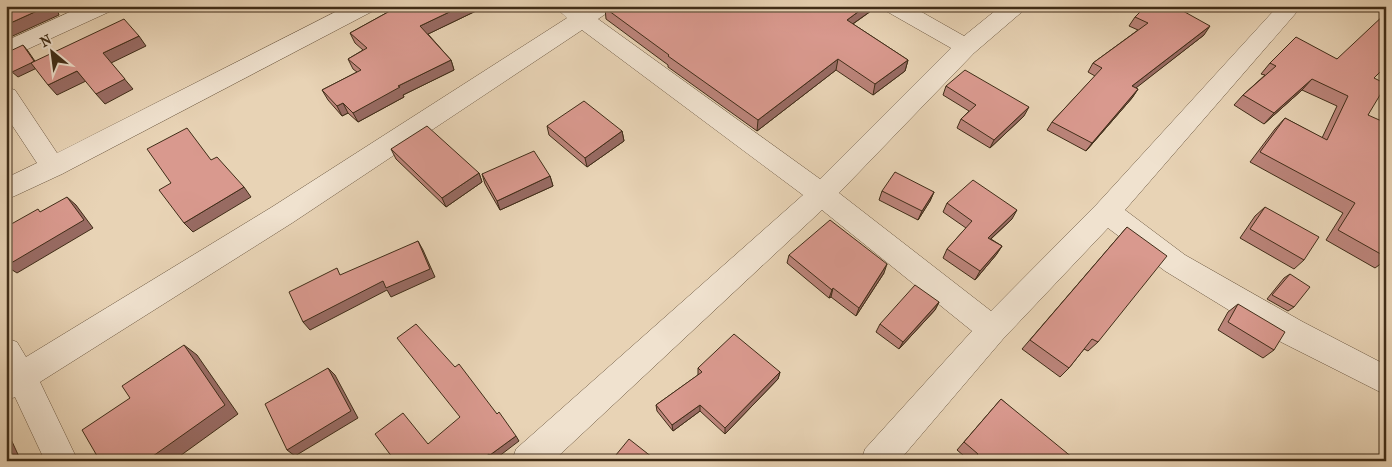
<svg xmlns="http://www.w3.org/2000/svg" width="1392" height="467" font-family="'IM FELL French Canon',serif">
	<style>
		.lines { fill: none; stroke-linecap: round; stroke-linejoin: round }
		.minor-casing { stroke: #6a563f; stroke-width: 1 }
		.minor { fill: #f0e2cf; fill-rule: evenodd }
		.wall { fill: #bb847a; stroke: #402d18 }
		.shaded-wall { fill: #986b63; stroke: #402d18 }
		.building { fill: #d9998e; stroke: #402d18 }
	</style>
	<rect width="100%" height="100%" fill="#e8d3b5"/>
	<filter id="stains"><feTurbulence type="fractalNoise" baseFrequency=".004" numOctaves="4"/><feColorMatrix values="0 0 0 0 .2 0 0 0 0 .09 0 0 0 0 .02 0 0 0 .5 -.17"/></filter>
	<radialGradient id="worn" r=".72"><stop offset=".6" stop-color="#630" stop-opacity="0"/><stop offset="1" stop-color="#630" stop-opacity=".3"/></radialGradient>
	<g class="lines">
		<g class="minor-casing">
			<g id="minor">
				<path d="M83 6H114L111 11 6 59V41Z"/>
				<path d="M347 6H376L373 11 62 174 6 200V178L37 163 6 116V87L15 90 57 153Z"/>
				<path d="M554 6H580L583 8 586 6H613L610 11 598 19 820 179 951 48 886 11 883 6H911L964 36 1001 6H1026L1023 11 974 53 839 193 991 311 1097 204 1278 6H1302L1125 210 1185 255 1303 322 1386 365V395L1281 342 1165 271 1108 228 1003 339 899 461H861L865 449 972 331 822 210 553 461H512L516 449 803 195 582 30 292 223 40 382 78 461H45L15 397 6 401V338L17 342 26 357 272 207 567 18Z"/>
			</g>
		</g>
		<use href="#minor" class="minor"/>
	</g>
	<g class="wall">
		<path d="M399 6H476L478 10 428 34 451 60 454 70 403 95 404 97 358 122 348 113 342 116 328 100 322 90 357 72 353 69 348 59 363 50 355 43 350 33Z"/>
		<path d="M608 6H878L853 24 908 60 905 71 873 95 836 70 757 131 668 67V65L606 19 605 8Z"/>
		<path d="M1146 6H1187L1184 11 1204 35 1135 88 1138 89 1132 98 1086 151 1047 130 1052 122 1095 76 1088 72 1093 63 1138 30 1129 26 1135 17Z"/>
		<path d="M1337 59 1374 78 1368 115 1383 186 1386 187V260L1375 268 1326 240 1343 213 1250 162 1275 129 1285 118 1322 138 1337 106 1302 90 1264 124 1234 105 1243 95 1265 75 1261 74 1270 63Z"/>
		<path d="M946 86 1024 116 990 148 957 128 961 119 969 111 943 95Z"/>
		<path d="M547 126 622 131 624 141 587 167 549 135Z"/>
		<path d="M391 149 479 173 482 182 446 207 396 159Z"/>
		<path d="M482 174 550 176 553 186 500 210 485 184Z"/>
		<path d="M882 191 934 192 930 201 918 220 879 200Z"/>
		<path d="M947 203 1012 219 991 239 1002 246 996 255 975 280 943 258 947 249 966 228 943 212Z"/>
		<path d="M1265 207 1304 260 1294 269 1240 238 1255 216Z"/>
		<path d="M1127 227 1098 342 1088 351 1084 349 1069 368 1060 377 1022 349Z"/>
		<path d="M789 255 884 273 856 316 831 297 829 298 787 263Z"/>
		<path d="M1290 274 1294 307 1288 311 1267 299 1284 278Z"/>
		<path d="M939 302 935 310 899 349 876 332 880 324Z"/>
		<path d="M1238 304 1274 350 1263 358 1218 330 1228 312Z"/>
		<path d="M698 368 780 372 778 379 725 434 700 411 673 431 657 411 656 405 698 375Z"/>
		<path d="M1001 399 1070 461H970L957 450Z"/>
	</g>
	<g class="shaded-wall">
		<path d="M48 6H56L59 15 6 39V25Z"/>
		<path d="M462 6H476L478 10 424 36 420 26Z"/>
		<path d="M866 6H878L844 30 847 20Z"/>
		<path d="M1210 26 1204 35 1127 95 1132 86Z"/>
		<path d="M139 36 146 46 111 63 133 89 105 104 96 94 103 53Z"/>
		<path d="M23 45 28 51 39 67 18 77 12 72Z"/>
		<path d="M838 59 836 70 757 131 758 120Z"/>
		<path d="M451 60 454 70 403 95 404 97 358 122 353 113 398 86Z"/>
		<path d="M908 60 905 71 873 95 875 84Z"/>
		<path d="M77 71 86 81 57 95 48 85Z"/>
		<path d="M1312 79 1302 90 1264 124 1274 113Z"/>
		<path d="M1138 89 1132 98 1086 151 1092 143Z"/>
		<path d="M343 103 348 113 342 116 337 106Z"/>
		<path d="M1029 107 1024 116 990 148 994 140Z"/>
		<path d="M622 131 624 141 587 167 585 158Z"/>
		<path d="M479 173 482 182 446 207 442 198Z"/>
		<path d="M550 176 553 186 500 210 497 201Z"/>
		<path d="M244 187 251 197 193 232 184 223Z"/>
		<path d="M934 192 930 201 918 220 922 211Z"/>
		<path d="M67 197 76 205 93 228 17 273 6 266Z"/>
		<path d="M1017 210 1012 219 983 246 988 238Z"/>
		<path d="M418 241 423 250 435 277 391 297 387 290 310 330 303 322Z"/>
		<path d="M1002 246 996 255 975 280 980 271Z"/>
		<path d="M887 264 884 273 856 316 859 308Z"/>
		<path d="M833 288 831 297 829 298 832 290Z"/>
		<path d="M939 302 935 310 899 349 903 342Z"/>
		<path d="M184 345 197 355 238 414 173 461H146Z"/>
		<path d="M328 368 335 375 358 418 295 456 287 450Z"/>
		<path d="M780 372 778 379 725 434V428Z"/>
		<path d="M700 405V411L673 431 672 425Z"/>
		<path d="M6 423 11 433 9 435 21 461H10L6 453Z"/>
		<path d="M516 436 519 441 494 460 490 455Z"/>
		<path d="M489 454 493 459 490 461H480Z"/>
	</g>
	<g class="building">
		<path d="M6 6H48L6 25Z"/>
		<path d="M399 6H462L420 26 451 60 398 86 400 87 353 113 343 103 337 106 322 90 361 70 348 59 367 48 350 33Z"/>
		<path d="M608 6H866L847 20 908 60 875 84 838 59 758 120 668 56 669 55 605 8Z"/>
		<path d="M1146 6H1187L1183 11 1210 26 1132 86 1138 89 1092 143 1052 122 1102 68 1093 63 1148 23 1135 17Z"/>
		<path d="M1386 13V66L1374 78 1386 84V85L1368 115 1386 123V180L1383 186 1386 187V257L1338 230 1355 203 1260 152 1285 118 1327 140 1348 96 1312 79 1274 113 1243 95 1276 66 1270 63 1296 37 1337 59Z"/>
		<path d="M124 19 139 36 103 53 125 79 96 94 77 71 48 85 31 63Z"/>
		<path d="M23 45 34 61 31 63 12 72 6 62V53Z"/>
		<path d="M965 70 1029 107 994 140 961 119 976 105 946 86Z"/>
		<path d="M584 101 622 131 585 158 547 126Z"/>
		<path d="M427 126 479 173 442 198 391 149Z"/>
		<path d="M187 128 211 160 217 157 244 187 184 223 159 190 171 183 147 149Z"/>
		<path d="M534 151 550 176 497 201 482 174Z"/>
		<path d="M895 172 934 192 922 211 882 191Z"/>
		<path d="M973 180 1017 210 988 238 1002 246 980 271 947 249 972 221 947 203Z"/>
		<path d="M67 197 84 220 6 266V227L38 209 40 212Z"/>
		<path d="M1265 207 1319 237 1304 260 1250 229Z"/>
		<path d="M830 220 887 264 859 308 833 288 832 290 789 255Z"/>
		<path d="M1127 227 1167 256 1098 342 1092 339 1069 368 1030 340Z"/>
		<path d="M418 241 430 269 386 288 383 281 303 322 289 292 337 268 340 275Z"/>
		<path d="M1290 274 1310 287 1294 307 1272 295Z"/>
		<path d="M915 285 939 302 903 342 880 324Z"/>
		<path d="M1238 304 1285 332 1274 350 1228 322Z"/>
		<path d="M416 324 455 367 459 364 497 414 499 412 516 436 490 455 489 454 480 461H395L375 434 403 413 428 444 460 417 397 338Z"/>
		<path d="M734 334 780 372 725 428 700 405 672 425 656 405 702 372 698 368Z"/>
		<path d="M184 345 225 405 146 461H100L82 430 130 398 122 386Z"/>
		<path d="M328 368 351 411 287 450 265 404Z"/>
		<path d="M1001 399 1073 458 1070 461H973L978 454 964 442Z"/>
		<path d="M629 439 657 461H611Z"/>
		<path d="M6 453 10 461H6Z"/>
	</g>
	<rect width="1392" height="467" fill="none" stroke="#e8d3b5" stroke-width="25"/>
	<rect x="8" y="8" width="1377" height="452" fill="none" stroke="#402d18" stroke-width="2.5"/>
	<rect x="12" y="12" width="1367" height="442" fill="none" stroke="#402d18"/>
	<g transform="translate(52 52) rotate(331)" stroke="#f0e2cf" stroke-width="4" paint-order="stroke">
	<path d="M0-4L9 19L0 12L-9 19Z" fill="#402d18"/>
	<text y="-8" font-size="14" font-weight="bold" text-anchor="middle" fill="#402d18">N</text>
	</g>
	<rect width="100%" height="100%" filter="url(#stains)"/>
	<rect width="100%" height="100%" fill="url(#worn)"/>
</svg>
